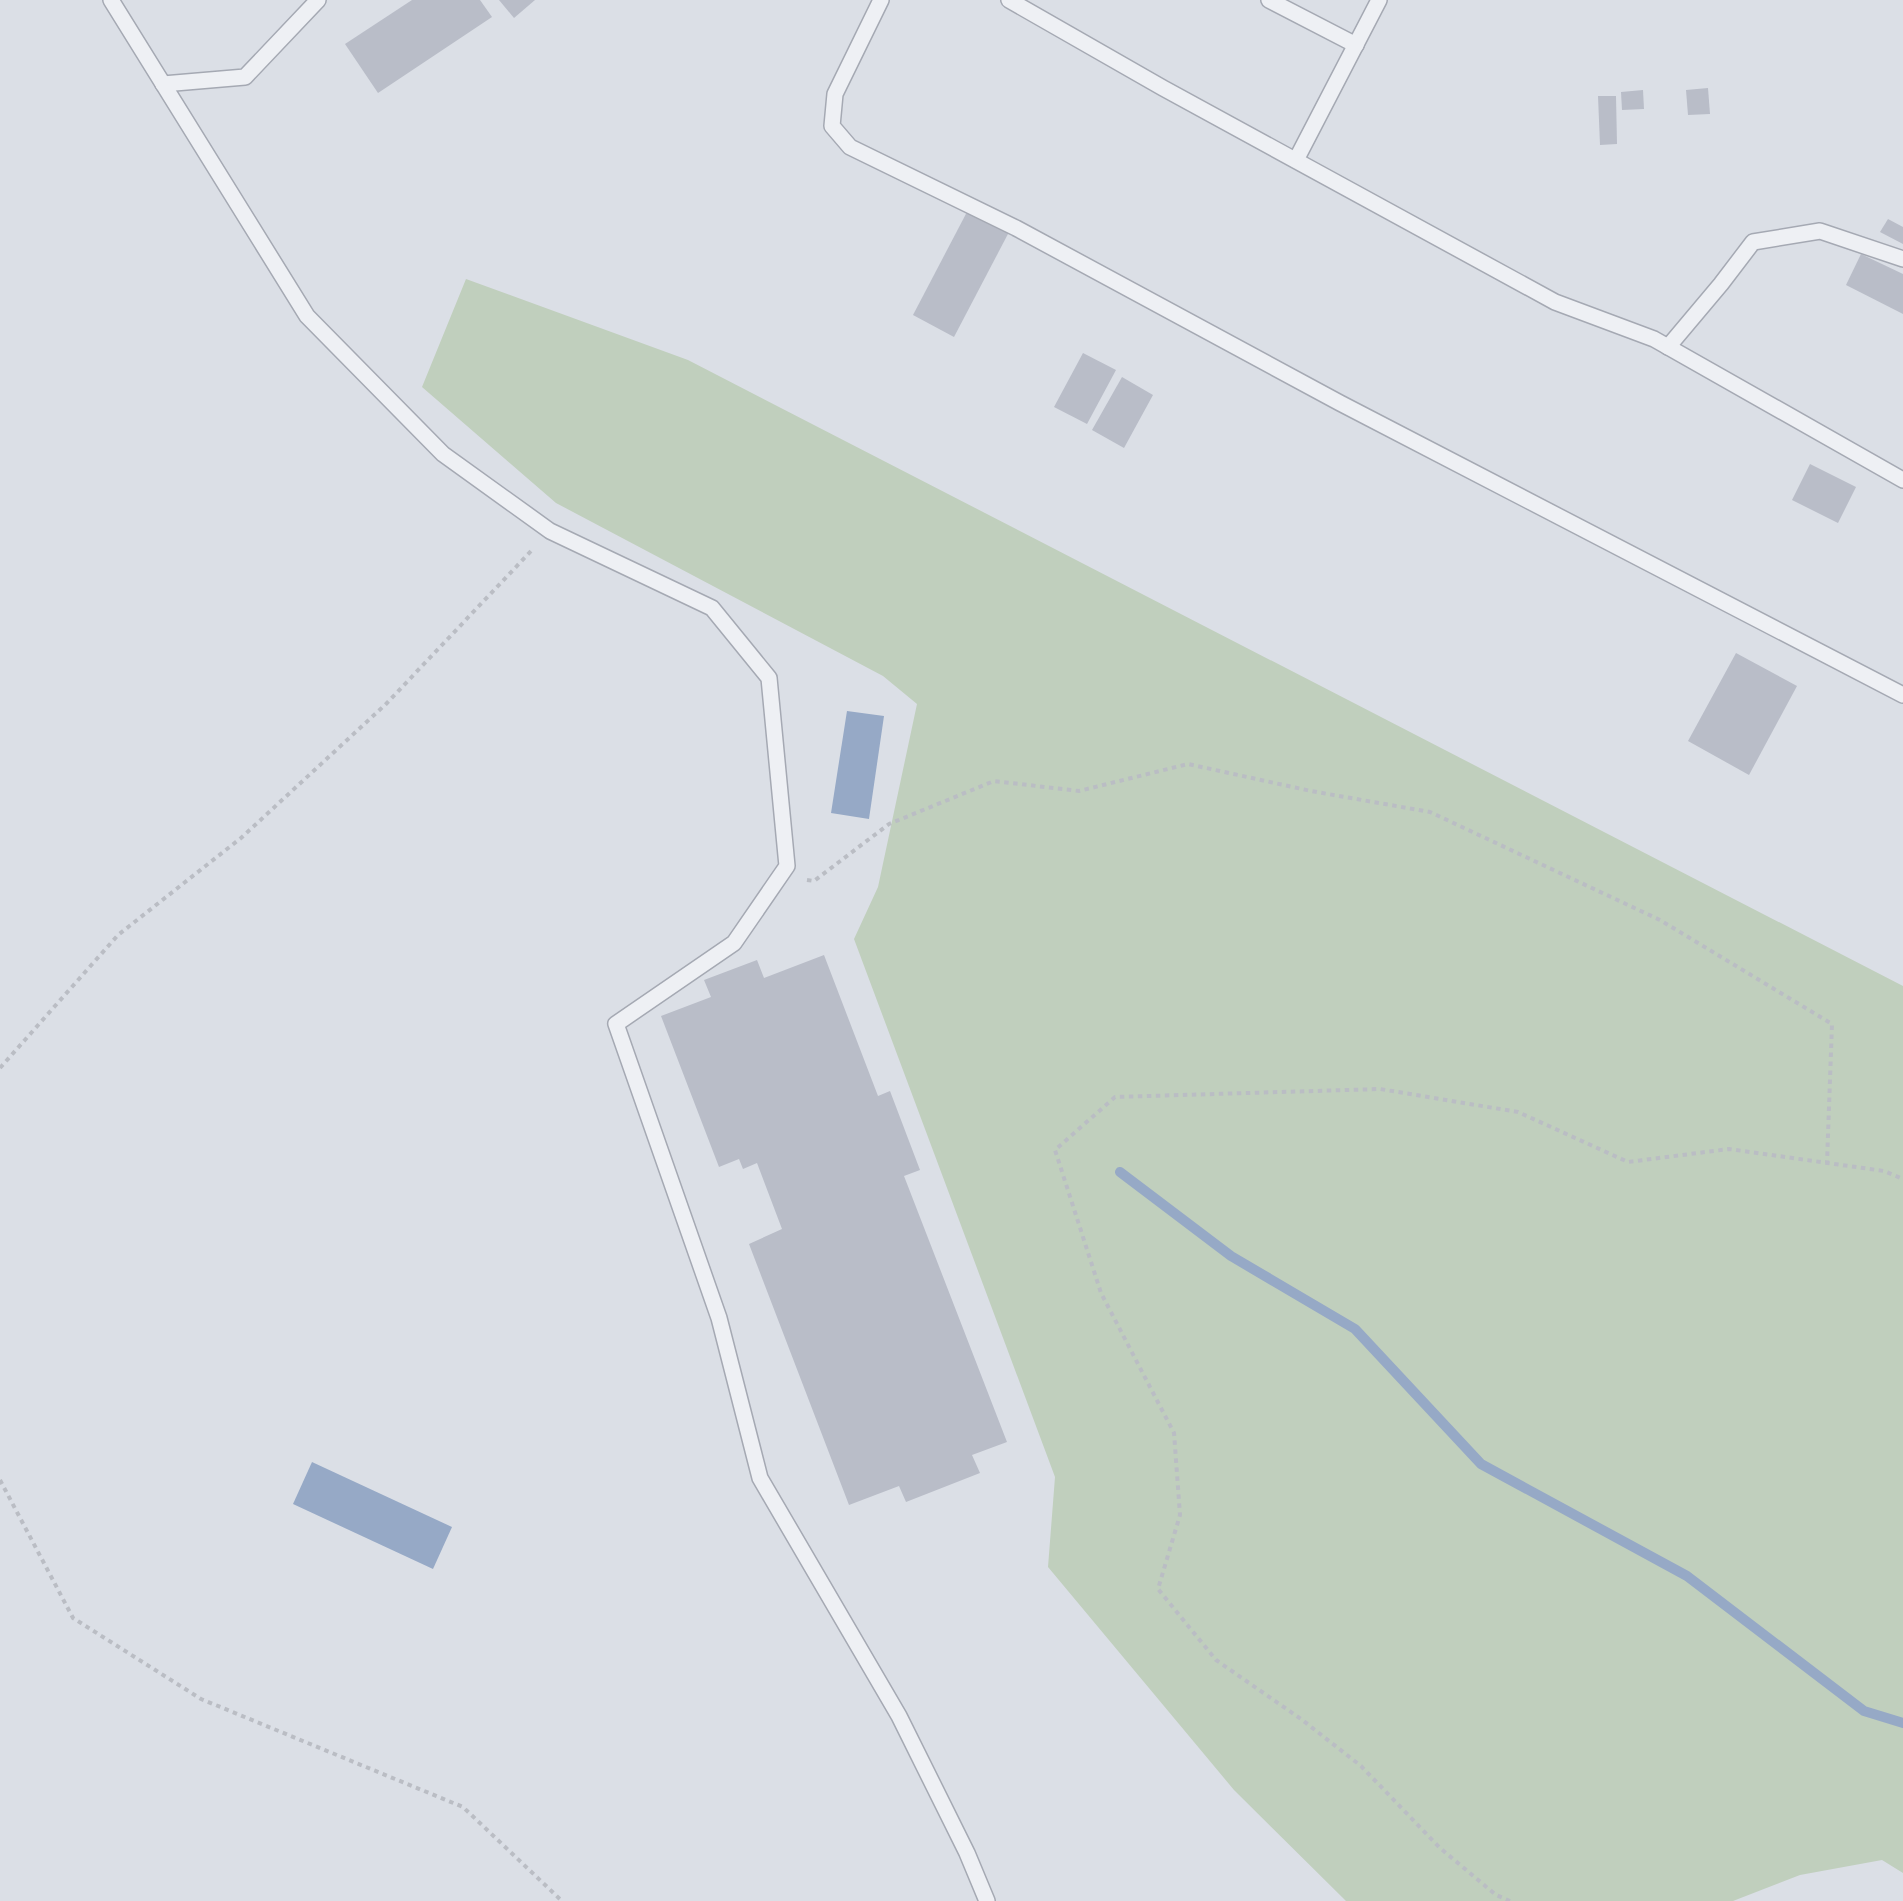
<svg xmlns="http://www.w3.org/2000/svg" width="1903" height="1901" font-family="'Public Sans',sans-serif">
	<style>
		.green { fill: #c0cfbd }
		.water { fill: #96a9c6 }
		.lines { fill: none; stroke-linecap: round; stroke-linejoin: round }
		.stream { stroke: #96a9c6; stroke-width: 10 }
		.building { fill: #b9bdc8 }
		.lane-casing { stroke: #a5a9b3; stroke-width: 18 }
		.path { stroke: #babdc4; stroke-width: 4; stroke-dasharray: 4.5 4.5; stroke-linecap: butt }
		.lane { stroke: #eef0f4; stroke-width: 15 }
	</style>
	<rect width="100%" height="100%" fill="#dbdfe6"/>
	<path class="green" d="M466 279 688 360 1903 986V1873L1882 1860 1800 1875 1733 1901H1346L1234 1790 1048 1567 1055 1477 854 939 878 887 917 704 883 676 556 503 422 387Z"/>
	<g class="water">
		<path d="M847 711 884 716 869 819 831 813Z"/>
		<path d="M312 1462 452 1527 433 1569 293 1504Z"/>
	</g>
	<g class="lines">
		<path class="stream" d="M1120 1172 1231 1256 1355 1329 1481 1464 1687 1576 1864 1711 1903 1723"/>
	</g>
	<g class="building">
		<path d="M412 0H480L492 17 378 93 345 44Z"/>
		<path d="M499 0H535L514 18Z"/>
		<path d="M1708 88 1710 114 1688 115 1686 90Z"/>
		<path d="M1643 90 1644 109 1622 110 1621 92Z"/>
		<path d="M1598 96H1616L1617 144 1600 145Z"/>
		<path d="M968 210 1009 232 954 337 913 315Z"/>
		<path d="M1888 219 1903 227V244L1880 232Z"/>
		<path d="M1861 254 1903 274V314L1846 285Z"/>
		<path d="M1083 353 1116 370 1087 424 1054 407Z"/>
		<path d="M1122 377 1153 395 1124 448 1092 430Z"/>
		<path d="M1810 464 1856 487 1838 523 1792 500Z"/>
		<path d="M1736 653 1797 686 1749 775 1688 741Z"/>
		<path d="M824 955 878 1096 890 1091 920 1170 904 1176 1007 1442 972 1455 980 1473 906 1502 899 1486 849 1505 749 1244 782 1229 757 1163 743 1169 739 1159 719 1167 661 1016 711 997 704 980 757 960 764 978Z"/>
	</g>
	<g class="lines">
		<g class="lane-casing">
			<g id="lane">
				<path d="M111 0 307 316 443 454 550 531 712 608 769 678 787 866 734 943 616 1024 719 1318 760 1478 899 1716 967 1853 987 1901"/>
				<path d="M881 0 835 94 832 126 850 147 1016 228 1340 403 1903 695"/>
				<path d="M1009 0 1163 88 1555 302 1654 339 1903 480"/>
				<path d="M1269 0 1356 45"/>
				<path d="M163 84 245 77 318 0"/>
				<path d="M1296 160 1379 0"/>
				<path d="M1668 347 1721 284 1753 242 1820 231 1903 259"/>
			</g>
		</g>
		<g class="path">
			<path d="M807 880 814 881 889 824 994 781 1079 791 1188 764 1311 791 1430 812 1660 920 1832 1024 1827 1163"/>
			<path d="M0 1068 118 935 241 838 386 704 533 549"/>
			<path d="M0 1480 73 1618 201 1699 463 1807 562 1901"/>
			<path d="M1510 1901 1496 1895 1440 1848 1361 1766 1301 1719 1216 1660 1158 1589 1180 1515 1174 1433 1101 1293 1055 1150 1115 1097 1380 1089 1518 1112 1628 1162 1729 1149 1884 1171 1903 1179"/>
		</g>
		<use href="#lane" class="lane"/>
	</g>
</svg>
